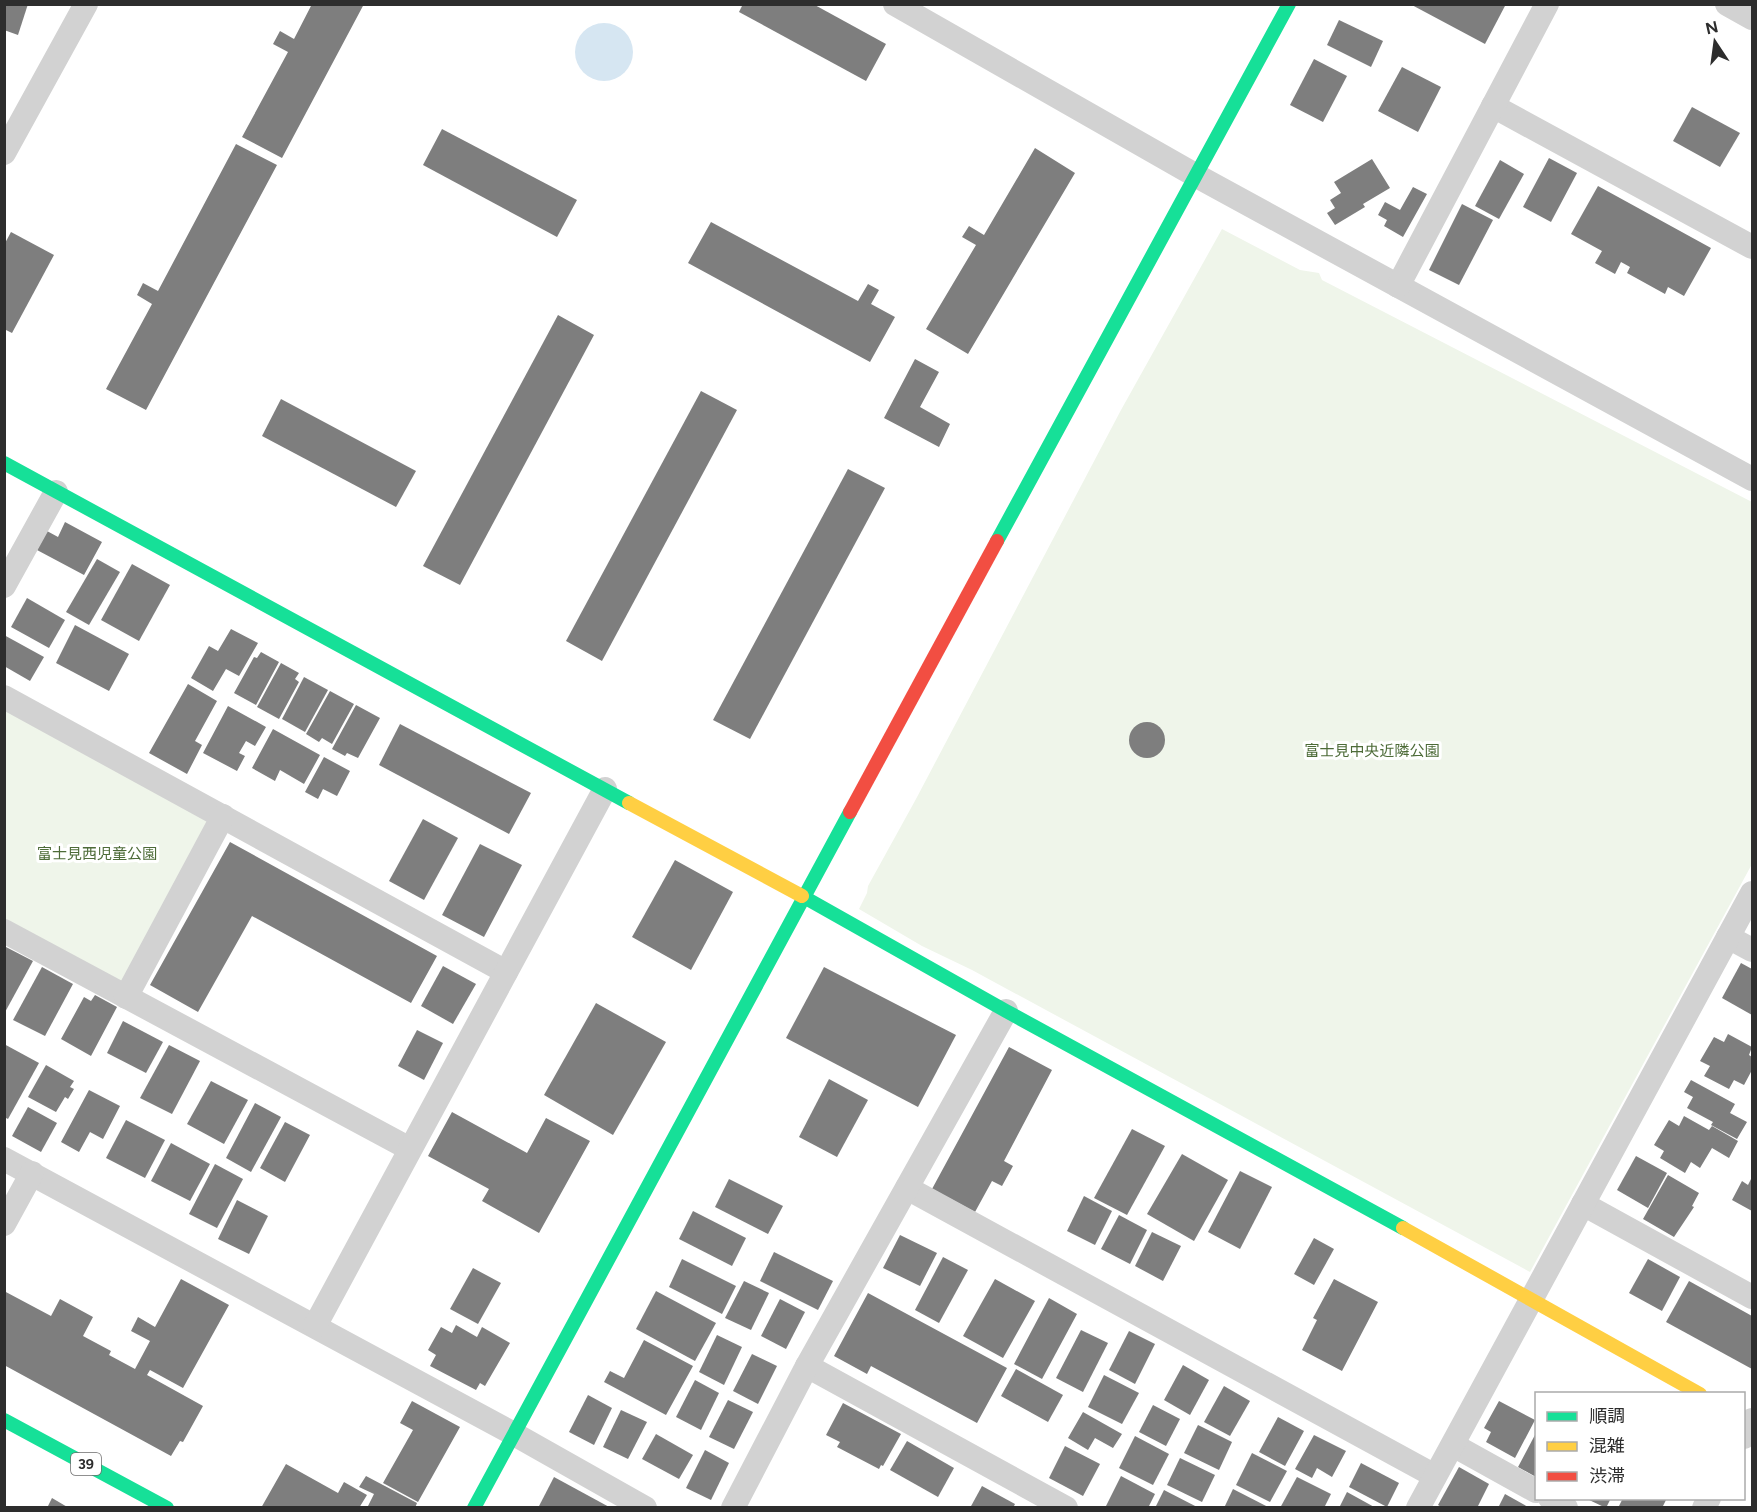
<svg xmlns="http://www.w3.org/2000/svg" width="1757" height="1512" font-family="Figtree,'Noto Sans JP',sans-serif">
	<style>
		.green { fill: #eff5ea }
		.water { fill: #d6e6f2 }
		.building { fill: #7e7e7e }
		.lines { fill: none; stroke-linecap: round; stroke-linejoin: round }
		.street { stroke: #d2d2d2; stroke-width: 24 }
		.fast { stroke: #16e098; stroke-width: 14 }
		.slow { stroke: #ffcf43; stroke-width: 14 }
		.jam { stroke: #f24e42; stroke-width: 14 }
		.labels { text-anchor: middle; stroke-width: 6; stroke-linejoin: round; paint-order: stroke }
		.shield { fill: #fff; stroke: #6c6c6c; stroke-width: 1.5 }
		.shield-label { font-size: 14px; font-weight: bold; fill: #2d2d2d }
		.park-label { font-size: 15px; fill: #4d6b38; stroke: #fff }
	</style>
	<rect width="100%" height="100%" fill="#fff"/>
	<g class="green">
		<path d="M1222 229 1300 270 1319 273 1322 280 1752 502V864L1530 1272 972 970 922 946 859 909 867 893 868 886 916 799 1121 410Z"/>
		<path d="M4 697 223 816 126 997 5 931Z"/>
	</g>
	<circle class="water" cx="604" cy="52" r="29"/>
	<g class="building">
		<path d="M4 4H28L18 35 4 30Z"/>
		<path d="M312 4H364L282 158 242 137 288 52 273 44 280 31 294 39Z"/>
		<path d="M743 4H813L886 44 866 81 739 12Z"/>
		<path d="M1410 4H1506L1485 44Z"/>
		<path d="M1339 20 1383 41 1371 67 1327 45Z"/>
		<path d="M1314 59 1347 76 1323 122 1290 105Z"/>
		<path d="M1402 67 1441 87 1418 132 1378 111Z"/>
		<path d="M1692 107 1740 133 1720 167 1673 141Z"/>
		<path d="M442 129 577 200 557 237 423 165Z"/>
		<path d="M236 144 277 165 146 410 106 389 152 304 137 295 143 283 158 291Z"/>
		<path d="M1035 148 1075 173 968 354 926 329 976 245 962 237 969 226 984 235Z"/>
		<path d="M1549 158 1577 173 1551 222 1523 207Z"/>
		<path d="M1372 159 1390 188 1363 204 1365 207 1335 225 1327 213 1335 208 1330 200 1341 193 1334 182Z"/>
		<path d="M1500 160 1524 174 1499 219 1475 206Z"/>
		<path d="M1598 186 1711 248 1684 296 1668 287 1665 294 1627 273 1630 267 1621 262 1615 274 1595 263 1602 251 1571 234Z"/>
		<path d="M1413 187 1427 194 1403 237 1384 226 1387 220 1378 215 1385 202 1400 210Z"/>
		<path d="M1462 204 1493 220 1459 285 1429 270Z"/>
		<path d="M711 222 858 301 868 284 879 290 871 304 895 317 870 362 688 263Z"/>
		<path d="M11 232 54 255 12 333 4 329V245Z"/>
		<path d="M558 315 594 335 460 585 423 566Z"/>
		<path d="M915 359 939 372 920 407 950 424 939 447 884 418Z"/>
		<path d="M701 391 737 410 602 661 566 641Z"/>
		<path d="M281 399 416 471 396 507 262 436Z"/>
		<path d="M848 469 885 488 750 739 713 720Z"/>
		<path d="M65 522 102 542 84 575 37 550 47 531 58 537Z"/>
		<path d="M97 559 120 572 89 625 66 612Z"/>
		<path d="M132 564 170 585 139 641 101 620Z"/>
		<path d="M27 598 65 620 49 648 11 627Z"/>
		<path d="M75 625 129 654 109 691 56 663Z"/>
		<path d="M231 629 258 643 239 676 226 669 213 691 191 678 209 646 218 651Z"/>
		<path d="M4 635 44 657 30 681 4 666Z"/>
		<path d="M261 652 279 662 256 705 234 693 254 657 257 658Z"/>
		<path d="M281 663 299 673 295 679 299 682 279 719 257 707Z"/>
		<path d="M304 677 328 690 305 732 282 719Z"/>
		<path d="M188 684 217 701 195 741 202 745 187 774 149 753Z"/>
		<path d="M330 691 354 704 332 744 322 738 319 742 306 734Z"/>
		<path d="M356 705 380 718 358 758 347 753 345 756 332 749Z"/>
		<path d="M228 706 266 727 255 746 246 741 239 753 245 756 237 771 203 753Z"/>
		<circle cx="1147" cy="740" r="18"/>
		<path d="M400 724 531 793 509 834 379 765Z"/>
		<path d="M273 729 320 755 304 784 280 770 275 781 252 768Z"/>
		<path d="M324 757 350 771 337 796 323 789 318 799 305 792Z"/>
		<path d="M423 819 458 838 424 900 389 881Z"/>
		<path d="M230 842 437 956 411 1003 252 916 198 1012 150 985Z"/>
		<path d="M480 844 522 865 484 937 442 915Z"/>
		<path d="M675 860 733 892 691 970 632 937Z"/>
		<path d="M4 946 33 961 4 1014Z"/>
		<path d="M1741 963 1752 969V1015L1722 998Z"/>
		<path d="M443 966 476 984 453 1024 421 1006Z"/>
		<path d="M42 967 73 984 45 1036 13 1020Z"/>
		<path d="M824 967 956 1035 918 1107 786 1038Z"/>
		<path d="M95 995 117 1007 91 1056 61 1039 84 997 91 1001Z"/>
		<path d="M596 1003 666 1042 613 1135 544 1095Z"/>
		<path d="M123 1021 163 1042 146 1073 107 1053Z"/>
		<path d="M417 1030 443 1043 424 1080 398 1066Z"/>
		<path d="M1728 1034 1752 1047 1749 1055 1752 1057V1070L1744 1085 1734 1080 1729 1089 1704 1076 1710 1066 1700 1061 1714 1037 1724 1042Z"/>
		<path d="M4 1044 39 1063 8 1119 4 1117Z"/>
		<path d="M169 1045 200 1061 172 1114 140 1098Z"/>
		<path d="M1009 1047 1052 1070 1004 1161 1013 1166 1002 1186 992 1181 975 1212 932 1189Z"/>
		<path d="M46 1065 74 1081 70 1087 74 1089 68 1099 65 1097 56 1112 28 1097Z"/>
		<path d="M829 1079 868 1100 837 1157 799 1137Z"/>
		<path d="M1691 1080 1735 1104 1730 1113 1747 1122 1737 1139 1711 1125 1713 1122 1687 1108 1693 1097 1684 1092Z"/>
		<path d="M211 1081 248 1100 224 1144 187 1124Z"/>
		<path d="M89 1090 120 1106 103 1139 90 1132 79 1152 61 1142Z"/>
		<path d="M255 1103 281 1117 251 1172 226 1158Z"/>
		<path d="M28 1107 57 1123 41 1152 12 1136Z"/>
		<path d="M452 1112 527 1153 546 1118 590 1141 539 1233 482 1201 489 1189 428 1156Z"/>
		<path d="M1684 1116 1709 1130 1712 1126 1738 1141 1729 1158 1712 1148 1700 1168 1691 1162 1685 1173 1660 1158 1664 1151 1654 1145 1669 1120 1679 1126Z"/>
		<path d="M126 1120 165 1140 145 1178 106 1158Z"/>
		<path d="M285 1122 310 1135 285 1182 260 1168Z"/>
		<path d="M1132 1129 1165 1146 1127 1215 1094 1198Z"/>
		<path d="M171 1143 210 1164 190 1201 151 1181Z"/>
		<path d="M1182 1154 1228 1180 1194 1241 1147 1214Z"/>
		<path d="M1636 1156 1667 1173 1648 1208 1617 1190Z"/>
		<path d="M215 1164 243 1179 217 1228 189 1214Z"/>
		<path d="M1240 1171 1272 1187 1240 1249 1208 1232Z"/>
		<path d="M1668 1175 1699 1193 1692 1206 1694 1207 1674 1237 1643 1219Z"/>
		<path d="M1752 1177V1211L1732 1200 1742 1181 1748 1185Z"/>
		<path d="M729 1179 783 1206 768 1234 715 1207Z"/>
		<path d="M1084 1196 1112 1211 1095 1245 1067 1231Z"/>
		<path d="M237 1200 268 1216 249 1254 218 1239Z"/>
		<path d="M693 1211 746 1238 732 1266 679 1239Z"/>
		<path d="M1119 1215 1147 1230 1130 1264 1101 1249Z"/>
		<path d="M1152 1232 1181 1246 1163 1281 1135 1266Z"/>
		<path d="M900 1235 937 1253 920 1286 883 1268Z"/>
		<path d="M1314 1238 1334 1249 1314 1285 1294 1274Z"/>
		<path d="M774 1252 833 1281 818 1310 760 1281Z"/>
		<path d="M943 1257 968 1270 939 1323 915 1310Z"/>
		<path d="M682 1259 736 1286 722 1314 669 1287Z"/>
		<path d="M1648 1259 1680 1277 1662 1311 1629 1293Z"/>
		<path d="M473 1268 501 1283 478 1324 450 1309Z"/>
		<path d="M181 1279 229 1305 183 1388 150 1370 147 1375 203 1406 183 1442 180 1441 171 1456 4 1365V1291L51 1316 60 1299 93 1317 83 1336 111 1351 109 1355 135 1369 150 1341 131 1331 138 1317 155 1327Z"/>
		<path d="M995 1279 1035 1301 1003 1358 963 1336Z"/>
		<path d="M1334 1279 1378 1302 1342 1371 1302 1350 1317 1320 1313 1318Z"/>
		<path d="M744 1281 769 1293 751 1330 725 1318Z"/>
		<path d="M1689 1281 1752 1316V1369L1666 1322Z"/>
		<path d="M656 1291 716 1323 695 1361 636 1329Z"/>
		<path d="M868 1293 1007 1368 977 1423 871 1366 867 1374 834 1356Z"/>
		<path d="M1049 1298 1077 1314 1042 1379 1014 1364Z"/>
		<path d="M780 1299 805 1312 786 1349 761 1336Z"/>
		<path d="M456 1325 477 1337 482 1327 510 1343 485 1386 480 1383 476 1390 430 1366 436 1355 428 1350 441 1327 452 1333Z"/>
		<path d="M1081 1330 1108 1343 1083 1392 1056 1378Z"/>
		<path d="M1129 1331 1155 1344 1135 1384 1109 1370Z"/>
		<path d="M717 1335 742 1347 724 1385 699 1372Z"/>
		<path d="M644 1340 693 1366 666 1415 604 1382 610 1371 624 1378Z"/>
		<path d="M752 1354 777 1366 758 1404 733 1391Z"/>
		<path d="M1183 1365 1209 1380 1190 1415 1164 1400Z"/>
		<path d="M1016 1369 1063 1395 1048 1422 1001 1396Z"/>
		<path d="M1104 1375 1139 1393 1122 1424 1088 1407Z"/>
		<path d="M695 1380 719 1393 701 1430 676 1417Z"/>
		<path d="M1224 1386 1250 1401 1230 1436 1204 1422Z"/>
		<path d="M588 1395 612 1408 594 1445 569 1432Z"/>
		<path d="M728 1400 753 1412 734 1449 709 1437Z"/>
		<path d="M412 1401 460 1427 418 1502 383 1483 413 1430 400 1423Z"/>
		<path d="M1499 1401 1535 1420 1515 1458 1486 1442 1491 1432 1484 1428Z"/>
		<path d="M843 1403 901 1434 883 1466 881 1465 879 1469 837 1447 840 1442 826 1435Z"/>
		<path d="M1153 1405 1180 1419 1166 1446 1139 1432Z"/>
		<path d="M621 1410 647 1422 628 1459 603 1447Z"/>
		<path d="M1083 1412 1122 1434 1113 1448 1095 1438 1088 1450 1068 1438Z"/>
		<path d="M1278 1417 1304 1431 1285 1466 1259 1452Z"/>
		<path d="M1198 1425 1232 1442 1219 1470 1184 1453Z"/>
		<path d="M1536 1433V1477L1518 1467Z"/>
		<path d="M656 1434 693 1455 679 1479 642 1459Z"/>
		<path d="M1314 1435 1346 1451 1332 1477 1317 1468 1312 1478 1295 1469Z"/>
		<path d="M1135 1436 1169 1454 1153 1485 1119 1468Z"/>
		<path d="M907 1441 954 1468 938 1497 890 1470Z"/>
		<path d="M1065 1446 1100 1464 1083 1496 1049 1478Z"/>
		<path d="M705 1450 729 1463 711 1500 686 1488Z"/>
		<path d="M1252 1453 1287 1471 1270 1502 1236 1485Z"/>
		<path d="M1180 1458 1215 1475 1202 1502 1167 1485Z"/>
		<path d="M1361 1463 1399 1483 1387 1507 1349 1487Z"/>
		<path d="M286 1464 338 1493 344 1482 367 1495 359 1508H261Z"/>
		<path d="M1459 1467 1489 1484 1477 1508H1443L1438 1505Z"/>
		<path d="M366 1476 417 1503 415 1508H367L374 1494 359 1487Z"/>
		<path d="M1121 1476 1155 1494 1148 1508H1105Z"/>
		<path d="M554 1477 611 1508H538Z"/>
		<path d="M1297 1477 1331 1494 1324 1508H1280Z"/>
		<path d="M982 1486 1015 1504 1013 1508H970Z"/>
		<path d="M1233 1489 1270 1508H1224Z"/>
		<path d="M1164 1490 1199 1508H1155Z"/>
		<path d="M1347 1492 1376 1508H1339Z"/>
		<path d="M1505 1494 1530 1508H1498Z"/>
		<path d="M52 1498 69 1508H47Z"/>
		<path d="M1585 1498H1611L1606 1508Z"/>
		<path d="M1623 1498H1662L1666 1500 1662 1508H1618Z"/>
	</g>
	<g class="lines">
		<g class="street">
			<path d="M895 4 1195 175 1752 479"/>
			<path d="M1727 4 1752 18"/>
			<path d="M1493 106 1752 247"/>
			<path d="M4 153 86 4"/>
			<path d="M1398 286 1547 4"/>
			<path d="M4 586 56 492"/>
			<path d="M4 697 506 972"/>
			<path d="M4 931 410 1149"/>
			<path d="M1728 937 1752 950"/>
			<path d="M126 997 223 816"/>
			<path d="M4 1159 514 1434 645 1508"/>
			<path d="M907 1188 1435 1476"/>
			<path d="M1583 1204 1752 1297"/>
			<path d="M4 1224 32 1173"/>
			<path d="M315 1326 605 789"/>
			<path d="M807 1366 1066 1508"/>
			<path d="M1744 1437 1752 1420"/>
			<path d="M1453 1445 1536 1491"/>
			<path d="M1550 1498 1566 1508"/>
			<path d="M733 1508 807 1366 1006 1011"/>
			<path d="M1418 1508 1752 893"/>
			<path d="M1704 1508 1709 1498"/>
		</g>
		<g class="fast">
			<path d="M4 463 629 803"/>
			<path d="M997 541 1289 4"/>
			<path d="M802 896 1006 1011 1403 1228"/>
			<path d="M4 1420 167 1508"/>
			<path d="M474 1508 850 812"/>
		</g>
		<g class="slow">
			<path d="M629 803 802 896"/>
			<path d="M1403 1228 1700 1394"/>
		</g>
		<path class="jam" d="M850 812 997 541"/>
	</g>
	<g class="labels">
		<rect class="shield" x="71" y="1453" width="30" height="22" rx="4.5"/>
		<g class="shield-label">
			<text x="86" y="1469">39</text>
		</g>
		<g class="park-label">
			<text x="1372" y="756">富士見中央近隣公園</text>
			<text x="97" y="859">富士見西児童公園</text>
		</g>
	</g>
	<rect width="1757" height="1512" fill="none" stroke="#2d2d2d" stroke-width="12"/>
	<rect x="1535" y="1392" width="210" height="108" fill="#ffffff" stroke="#ababab" stroke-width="1.5"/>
	<rect x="1547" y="1412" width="30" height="9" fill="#16e098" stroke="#ababab" stroke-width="1.5"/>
	<text x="1589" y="1422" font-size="18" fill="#2d2d2d">順調</text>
	<rect x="1547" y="1442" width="30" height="9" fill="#ffcf43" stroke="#ababab" stroke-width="1.5"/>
	<text x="1589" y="1452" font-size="18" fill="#2d2d2d">混雑</text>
	<rect x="1547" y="1472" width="30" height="9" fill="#f24e42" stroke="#ababab" stroke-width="1.5"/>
	<text x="1589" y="1482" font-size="18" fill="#2d2d2d">渋滞</text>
	<g transform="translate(1715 42) rotate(347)" stroke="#ffffff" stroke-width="4.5" paint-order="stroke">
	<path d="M0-4.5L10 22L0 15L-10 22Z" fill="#2d2d2d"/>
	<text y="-9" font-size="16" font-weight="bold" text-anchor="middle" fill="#2d2d2d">N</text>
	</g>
</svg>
